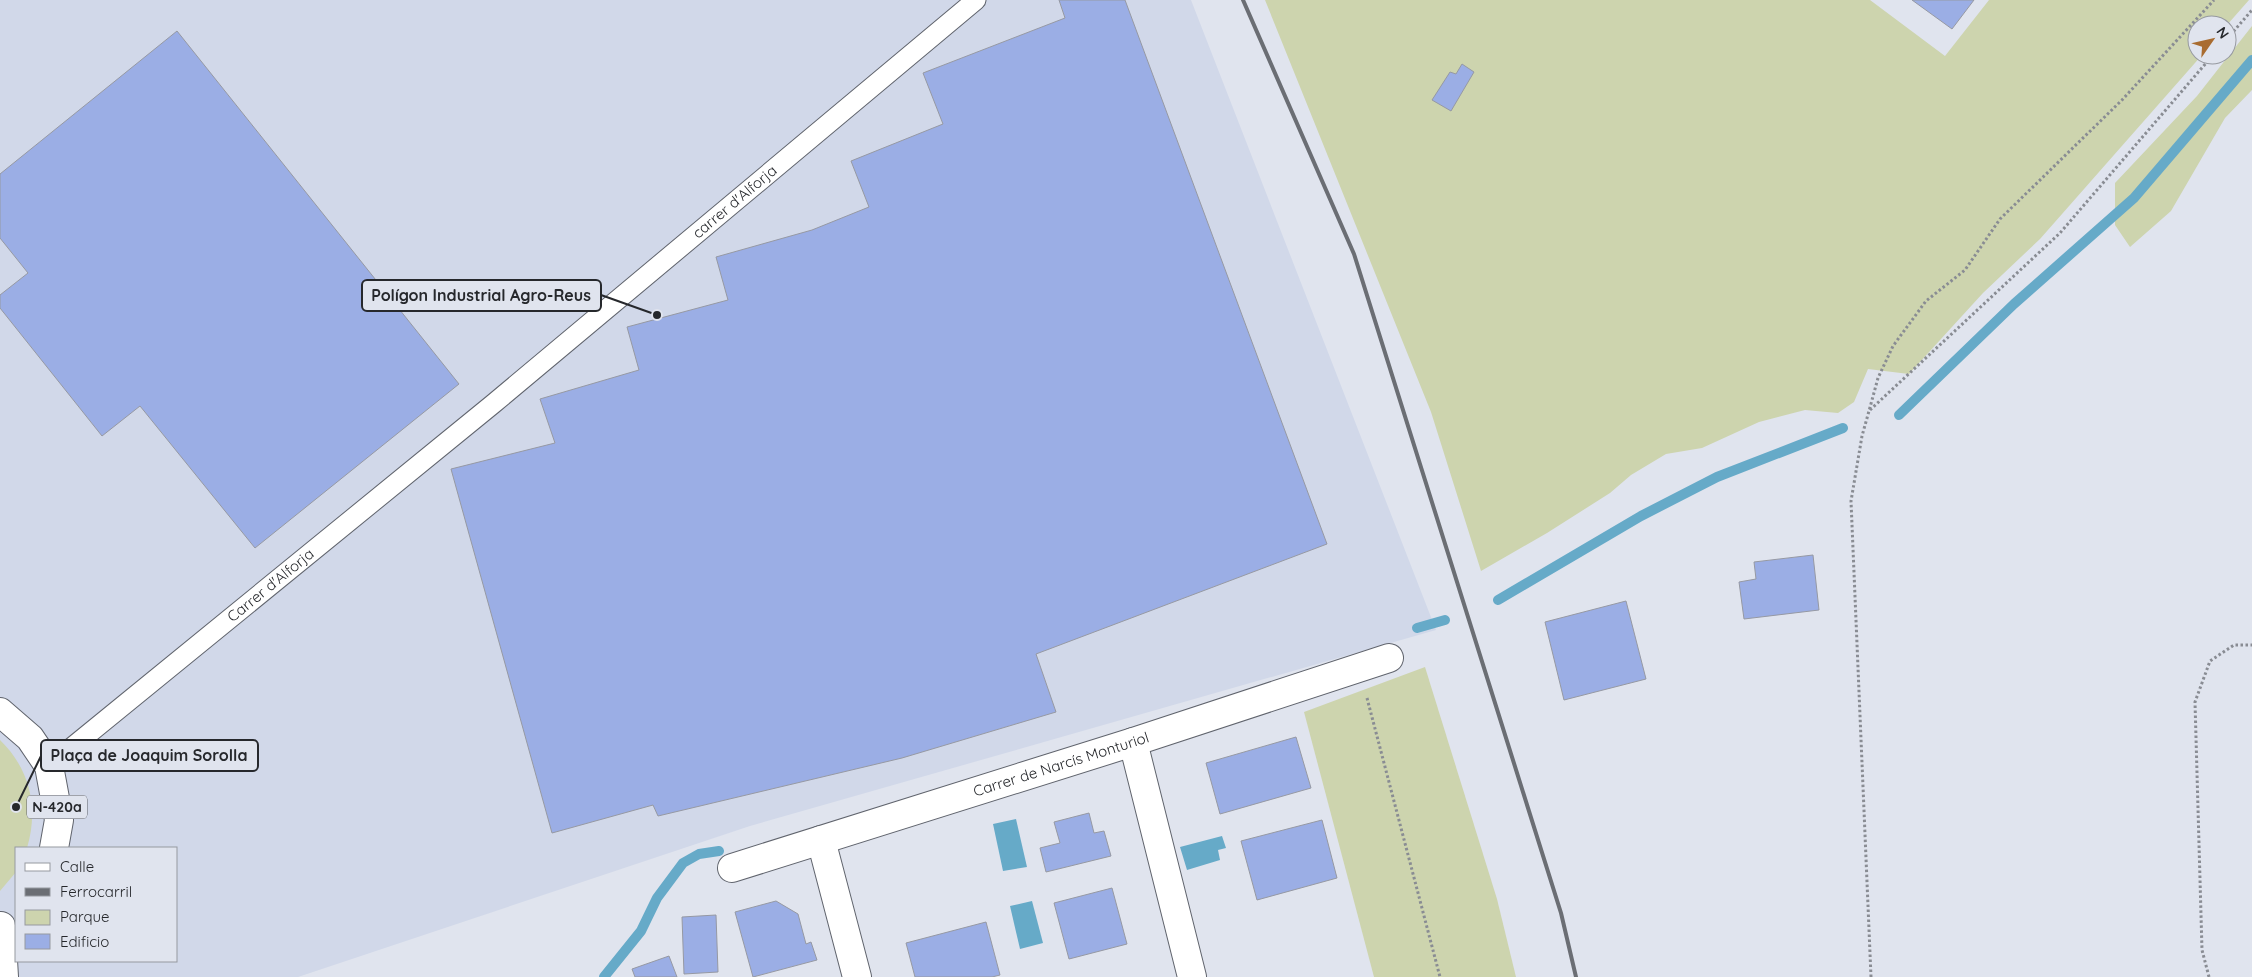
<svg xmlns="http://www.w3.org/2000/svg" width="2252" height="977" font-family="Quicksand,sans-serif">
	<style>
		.built { fill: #d1d8e9; fill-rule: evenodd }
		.green { fill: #cdd4ae }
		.water { fill: #66aac8 }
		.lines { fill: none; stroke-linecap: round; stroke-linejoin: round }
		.stream { stroke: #66aac8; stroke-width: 10 }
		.building { fill: #9baee5; stroke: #9699a3 }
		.lane-casing { stroke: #60646d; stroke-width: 21 }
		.street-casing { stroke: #60646d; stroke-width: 30 }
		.primary-casing { stroke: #60646d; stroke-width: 30 }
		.path { stroke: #898c93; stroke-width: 3; stroke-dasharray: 2.5 2.5; stroke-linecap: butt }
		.lane { stroke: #fff; stroke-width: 19 }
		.street { stroke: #fff; stroke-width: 28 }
		.primary { stroke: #fff; stroke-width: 28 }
		.rail { stroke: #6b6e74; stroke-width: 4 }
		.labels { text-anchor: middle; stroke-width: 5; stroke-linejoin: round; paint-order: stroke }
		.shield { fill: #e0e4ee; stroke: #5e6066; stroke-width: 1 }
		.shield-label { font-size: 14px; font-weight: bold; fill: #26282c }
		.street-label { font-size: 15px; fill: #26282c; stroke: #e0e4ee }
		.leader { fill: none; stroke: #26282c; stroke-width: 2 }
		.callout-dot { fill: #26282c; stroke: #e0e4ee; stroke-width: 2 }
		.callout { fill: #e0e4ee; stroke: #26282c; stroke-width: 2 }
		.callout-label { font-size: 16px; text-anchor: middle; font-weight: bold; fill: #26282c }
	</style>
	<rect width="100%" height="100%" fill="#e0e4ee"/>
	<path class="built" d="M0 0H1191L1436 630 750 826 298 977H0ZM16 848H176V961H16Z"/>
	<g class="green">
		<path d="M1265 0H1870L1945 56 1989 0H2249L2227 25H2197V55H2202L2040 239 1983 293 1909 374 1868 369 1854 402 1838 413 1805 410 1759 422 1702 448 1666 454 1631 475 1610 493 1547 533 1481 571 1431 412Z"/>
		<path d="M2252 26V90L2225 118 2171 211 2130 247 2115 225V183L2197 96Z"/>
		<path d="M1425 667 1497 899 1516 977H1374L1304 712Z"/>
		<path d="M0 740C30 769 39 808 27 848H16V872L0 891Z"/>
	</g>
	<g class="water">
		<path d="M1016 819 1027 867 1003 871 993 824Z"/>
		<path d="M1222 836 1226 848 1218 850 1220 860 1187 870 1180 847Z"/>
		<path d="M1032 901 1043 943 1020 949 1010 906Z"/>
	</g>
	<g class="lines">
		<g class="stream">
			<path d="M1899 415 2014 304 2134 198 2252 60"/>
			<path d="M1498 600 1641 516 1717 477 1843 428"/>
			<path d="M1417 628 1445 620"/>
			<path d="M604 977 641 931 657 898 683 863 699 854 719 851"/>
		</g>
	</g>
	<g class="building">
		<path d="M1059 0H1125L1327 544 1036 654 1056 712 902 758 658 816 653 805 552 833 451 469 555 443 540 399 639 370 627 327 728 300 716 257 812 230 869 207 851 161 943 124 923 73 1065 18Z"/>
		<path d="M1912 0H1974L1952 29Z"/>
		<path d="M177 31 459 384 255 548 140 406 102 436 0 308V295L28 273 0 238V174Z"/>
		<path d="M1462 64 1474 72 1451 111 1432 100 1450 72 1456 74Z"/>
		<path d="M1813 555 1819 610 1744 619 1739 582 1756 579 1754 562Z"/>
		<path d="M1626 601 1646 679 1564 700 1545 622Z"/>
		<path d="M1296 737 1311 788 1220 814 1206 763Z"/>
		<path d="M1089 813 1094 833 1104 831 1111 856 1046 872 1040 848 1060 843 1054 822Z"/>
		<path d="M1322 820 1337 878 1257 900 1241 841Z"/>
		<path d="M1112 888 1127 944 1069 959 1054 903Z"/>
		<path d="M776 901 798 914 806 944 811 942 817 960 753 977 735 912Z"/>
		<path d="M716 915 718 972 684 974 682 917Z"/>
		<path d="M986 922 1000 975 992 977H915L906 943Z"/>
		<path d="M669 956 677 977H635L632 969Z"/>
	</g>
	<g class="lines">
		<g class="lane-casing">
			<g id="lane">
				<path id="s1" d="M49 766 493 404 976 0"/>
			</g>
		</g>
		<g class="street-casing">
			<g id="street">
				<path d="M1133 742 1192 977"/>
				<path d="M821 840 857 977"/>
				<path id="s2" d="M732 868 1133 742 1389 658"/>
			</g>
		</g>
		<g class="primary-casing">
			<g id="primary">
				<path d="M0 712 30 738 49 766 59 820 54 848"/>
				<path d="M1 926 4 977"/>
			</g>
		</g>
		<g class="path">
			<path d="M2227 39 2252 10"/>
			<path d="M1870 410 2060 233 2213 55"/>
			<path d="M1367 698 1440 977"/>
			<path d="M1871 977 1851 501 1862 436 1869 411 1878 378 1893 346 1926 301 1965 270 2000 219 2122 100 2214 0"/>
			<path d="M2209 977 2202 950 2195 702 2210 661 2234 645H2252"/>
		</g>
		<use href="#lane" class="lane"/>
		<use href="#street" class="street"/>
		<use href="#primary" class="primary"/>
		<path class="rail" d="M1243 0 1354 254 1561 913 1576 977"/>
	</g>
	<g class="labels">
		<rect class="shield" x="27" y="795.5" width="60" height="23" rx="4"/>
		<g class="shield-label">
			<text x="57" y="812">N-420a</text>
		</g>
		<g class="street-label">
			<text dy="5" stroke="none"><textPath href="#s1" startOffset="888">carrer d'Alforja</textPath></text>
			<text dy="5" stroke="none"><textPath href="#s1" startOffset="286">Carrer d'Alforja</textPath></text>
			<text dy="5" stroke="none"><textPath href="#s2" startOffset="345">Carrer de Narcís Monturiol</textPath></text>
		</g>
	</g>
	<path class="leader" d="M657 315L601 295M16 807L41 756"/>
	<g class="callout-dot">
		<circle cx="657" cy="315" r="5"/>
		<circle cx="16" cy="807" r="5"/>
	</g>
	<g class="callout">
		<rect x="362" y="280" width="239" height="31" rx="5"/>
		<rect x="41" y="740" width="217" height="31" rx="5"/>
	</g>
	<g class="callout-label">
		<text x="481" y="301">Polígon Industrial Agro-Reus</text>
		<text x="149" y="761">Plaça de Joaquim Sorolla</text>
	</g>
	<rect x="15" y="847" width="162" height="115" fill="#e0e4ee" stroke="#9699a0"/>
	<rect x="25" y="863" width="25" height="8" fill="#ffffff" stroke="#9699a0"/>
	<text x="60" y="872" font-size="15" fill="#26282c">Calle</text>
	<rect x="25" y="888" width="25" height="8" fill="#6b6e74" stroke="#9699a0"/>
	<text x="60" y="897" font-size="15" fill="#26282c">Ferrocarril</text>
	<rect x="25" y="910" width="25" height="15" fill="#cdd4ae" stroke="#9699a0"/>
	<text x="60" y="922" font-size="15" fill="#26282c">Parque</text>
	<rect x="25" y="934" width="25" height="15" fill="#9baee5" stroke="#9699a0"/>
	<text x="60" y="947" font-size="15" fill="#26282c">Edificio</text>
	<g transform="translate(2212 40) rotate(56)"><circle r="24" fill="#e0e4ee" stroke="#9699a0"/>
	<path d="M0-4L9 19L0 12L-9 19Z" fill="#a96c30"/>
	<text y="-8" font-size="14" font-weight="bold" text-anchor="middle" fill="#26282c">N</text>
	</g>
</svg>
